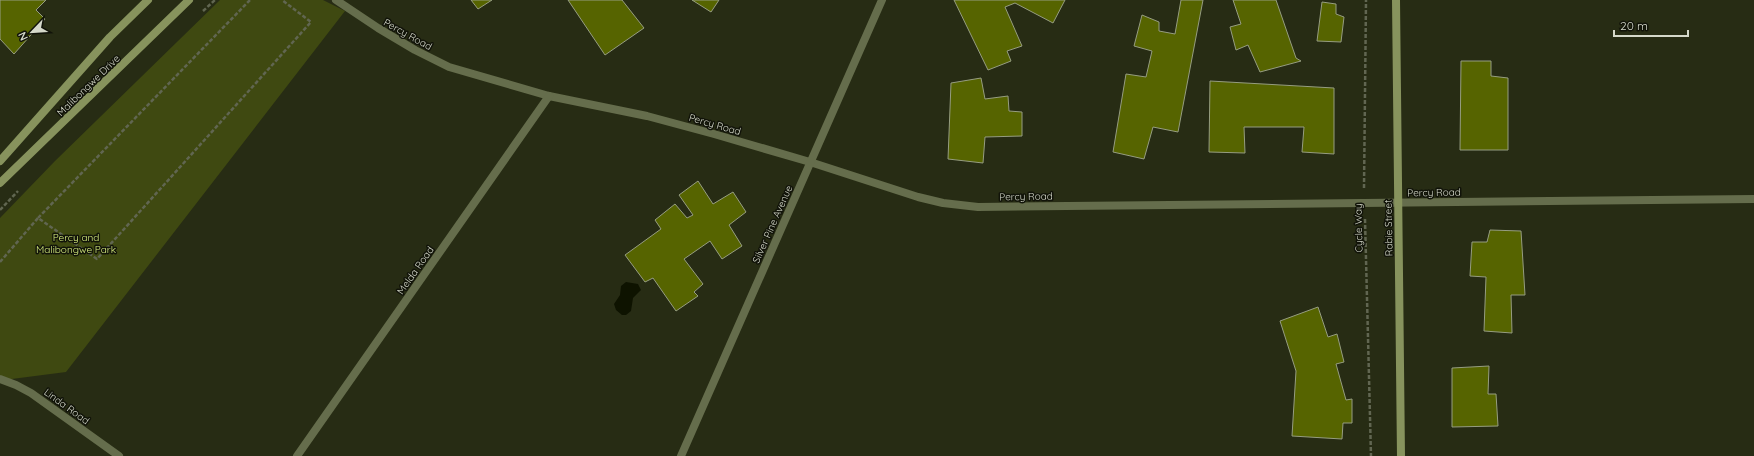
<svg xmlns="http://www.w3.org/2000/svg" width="1754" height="456" font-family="Quicksand,sans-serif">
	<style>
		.green { fill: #3f4911 }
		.water { fill: #0e1300 }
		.building { fill: #566400; stroke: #969d81 }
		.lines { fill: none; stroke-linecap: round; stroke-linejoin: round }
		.path { stroke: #616651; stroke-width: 2.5; stroke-dasharray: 4 2; stroke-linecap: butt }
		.street { stroke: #656d4c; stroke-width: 8 }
		.secondary { stroke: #87935d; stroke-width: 8 }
		.labels { text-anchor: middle; stroke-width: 3; stroke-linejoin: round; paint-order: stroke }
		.street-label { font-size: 10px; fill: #d5d9ca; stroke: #111309 }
		.park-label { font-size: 10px; fill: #daf180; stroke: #111309 }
	</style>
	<rect width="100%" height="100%" fill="#272c14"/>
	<path class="green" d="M220 0H323L345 11 66 372 4 380 0 382V218L55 161Z"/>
	<path class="water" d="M626 282 638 284 641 290 633 298 631 311 626 315H622L616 310 614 304 620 295 621 286Z"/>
	<g class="building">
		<path d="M0 0H46L36 10 45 19 14 54 0 39Z"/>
		<path d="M471 0H492L478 9Z"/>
		<path d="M568 0H622L644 28 605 55Z"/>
		<path d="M692 0H719L711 12Z"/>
		<path d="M954 0H1065L1053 23 1015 3 1005 7 1022 46 1007 51 1011 61 988 70Z"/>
		<path d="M1181 0H1203L1178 132 1153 127 1144 159 1113 152 1126 74 1146 77 1152 51 1134 46 1142 15 1159 22V31L1175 34Z"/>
		<path d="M1233 0H1276L1296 58 1301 61 1260 72 1248 45 1236 50 1230 27 1241 24Z"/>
		<path d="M1322 2 1336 4V14L1344 17 1341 42 1317 41Z"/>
		<path d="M1461 61H1491V76L1508 78V150H1460Z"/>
		<path d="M981 78 985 99 1008 96 1009 111 1022 112V136L985 137 983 163 948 159 951 83Z"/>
		<path d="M1210 81 1334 88V154L1302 152 1304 127H1244L1245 153 1209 152Z"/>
		<path d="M698 181 713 204 733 192 746 212 729 225 742 246 722 259 710 241 684 259 703 284 694 292 698 296 676 311 653 278 645 282 625 255 661 229 655 220 675 204 687 218 693 215 679 195Z"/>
		<path d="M1490 230 1521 231 1525 295H1511L1512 333 1484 331 1486 277 1470 276 1472 242H1487Z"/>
		<path d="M1318 307 1328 337 1337 334 1344 362 1336 364 1346 400 1352 399V423H1343L1342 439 1292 436 1296 371 1280 321Z"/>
		<path d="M1489 366 1488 394H1496L1498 426 1452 427V368Z"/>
	</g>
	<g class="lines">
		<g class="path">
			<path d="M203 11 215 0"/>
			<path d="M1364 188 1366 0"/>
			<path d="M0 210 18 191"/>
			<path d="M38 218 250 0"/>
			<path d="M1365 219 1371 456"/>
			<path d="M0 262 38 218 97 259 311 22 282 0"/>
		</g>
		<g class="street">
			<path d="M336 0 378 28 415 50 449 67 549 96 647 116 714 134 810 162 918 197 943 203 978 207 1754 199"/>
			<path d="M0 379 16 385 31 393 119 456"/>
			<path d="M297 456 549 96"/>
			<path d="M681 456 882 0"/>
		</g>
		<g class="secondary">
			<path d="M1396 0 1401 456"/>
			<path d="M0 161 110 37 148 0"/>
			<path d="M0 183 189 0"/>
		</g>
	</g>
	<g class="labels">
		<g class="street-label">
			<text transform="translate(408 34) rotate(29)" y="4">Percy Road</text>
			<text transform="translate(88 85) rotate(-44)" y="4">Malibongwe Drive</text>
			<text transform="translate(715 124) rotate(16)" y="4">Percy Road</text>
			<text transform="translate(1434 192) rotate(-1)" y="4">Percy Road</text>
			<text transform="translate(1026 196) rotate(-1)" y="4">Percy Road</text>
			<text transform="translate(772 224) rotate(-66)" y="4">Silver Pine Avenue</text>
			<text transform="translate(1358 228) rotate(-91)" y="4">Cycle Way</text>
			<text transform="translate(1388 228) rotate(-91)" y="4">Rabie Street</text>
			<text transform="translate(415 270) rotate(-55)" y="4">Melda Road</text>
			<text transform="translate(67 406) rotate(36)" y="4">Linda Road</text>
		</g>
		<g class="park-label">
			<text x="76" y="241">Percy and<tspan x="76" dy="12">Malibongwe Park</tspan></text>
		</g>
	</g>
	<g transform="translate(32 32) rotate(245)" stroke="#111309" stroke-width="3" paint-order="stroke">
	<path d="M0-3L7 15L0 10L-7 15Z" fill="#d5d9ca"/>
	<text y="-6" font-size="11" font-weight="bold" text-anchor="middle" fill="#d5d9ca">N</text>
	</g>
	<path d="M1614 30v6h74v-6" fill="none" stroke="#d5d9ca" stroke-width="2"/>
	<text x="1620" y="30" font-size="12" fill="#d5d9ca" stroke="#111309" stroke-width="3" paint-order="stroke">20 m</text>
</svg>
